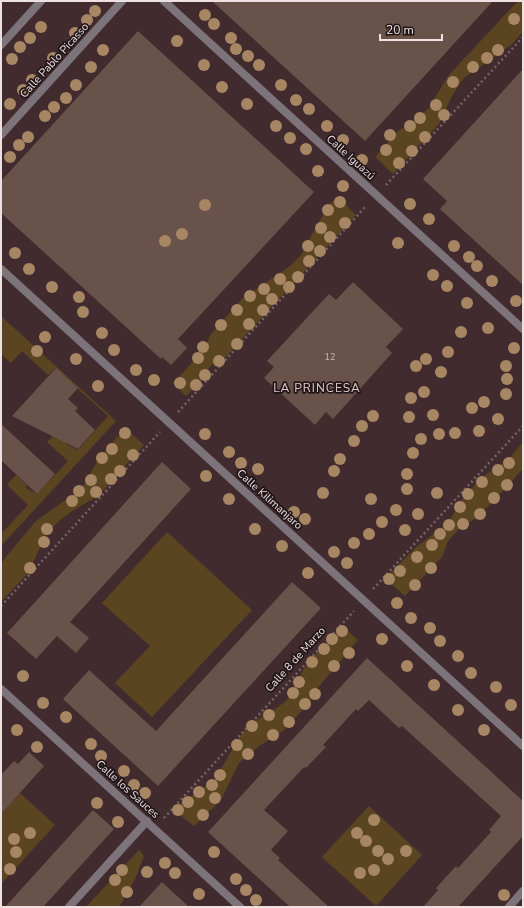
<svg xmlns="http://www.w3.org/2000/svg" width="524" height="908" font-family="'Nunito Sans',sans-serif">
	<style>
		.green { fill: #5b4521 }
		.building { fill: #685249 }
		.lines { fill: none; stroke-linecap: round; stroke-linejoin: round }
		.path { stroke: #776366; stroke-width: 2.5; stroke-dasharray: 2 3; stroke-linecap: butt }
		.pedestrian { stroke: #7d747b; stroke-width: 8 }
		.minor { stroke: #7d747b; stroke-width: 8 }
		.tree { fill: #a78664 }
		.labels { text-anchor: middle; stroke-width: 3.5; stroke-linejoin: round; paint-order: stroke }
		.number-label { font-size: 9px; fill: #cdbcbc }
		.street-label { font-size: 11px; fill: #efe0e2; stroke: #201618 }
		.neighbourhood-label { font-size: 12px; letter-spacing: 1px; fill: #e4c7cb; stroke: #201618 }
	</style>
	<rect width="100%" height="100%" fill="#412b2e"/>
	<g class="green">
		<path d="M518 1H523V32L511 45 464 78 453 94 439 124 393 174 375 157 397 132 412 122 429 108 448 76Z"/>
		<path d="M337 196 356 215 222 361C208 363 208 372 200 382 196 387 190 391 186 396L173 383 205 349 210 335 242 299 290 266 301 255 327 207Z"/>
		<path d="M1 316 116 421 1 546V534L28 505 7 485 16 475 27 485 26 488 37 494 68 461 47 442 57 432 68 442 66 444 78 450 108 416 55 368 48 375 22 351 11 363 1 354Z"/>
		<path d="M125 428 144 445 98 496 72 511 58 522 46 534 29 572 1 602V564L6 557 36 521 82 488 99 458Z"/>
		<path d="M523 442V469L479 516 459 529 448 541 442 557 405 596 385 579 415 548 449 522 460 502 472 488 484 476 508 460Z"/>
		<path d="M167 532 252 610 152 717 115 683 150 646 102 603Z"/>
		<path d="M342 626 358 640 316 690 310 702 284 730 259 746 239 763 221 800 194 826 174 810 179 805 215 779 242 733 257 720 278 707 287 700 306 665Z"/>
		<path d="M20 793 55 825 1 884V814Z"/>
		<path d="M369 806 422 855 376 906 322 857Z"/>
		<path d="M139 850 144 856 135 879 119 907H86Z"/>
	</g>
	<g class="building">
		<path d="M212 1H493L365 141Z"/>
		<path d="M138 31 314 192 178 339 187 348 171 365 162 357 161 359 1 213V181Z"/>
		<path d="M523 69V285L440 209 447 201 423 179Z"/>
		<path d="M353 282 403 329 386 347 392 353 333 419 326 412 315 425 264 378 274 367 267 361 329 294 336 300Z"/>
		<path d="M56 368 78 388 68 399 78 408 75 411 95 430 78 449 12 416Z"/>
		<path d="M1 424 55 474 37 494 1 460Z"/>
		<path d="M162 462 191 489 70 622 89 638 76 653 57 636 36 659 7 633Z"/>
		<path d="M292 582 321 608 158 786 63 699 89 670 156 731Z"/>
		<path d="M367 658 523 801V836L458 907H423L438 890 436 888 456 866 458 868 491 832 489 830 501 816 402 726 399 728 369 700 358 711 356 709 323 745 326 747 306 768 304 767 264 810 288 831 271 850 280 858 278 860 329 907H290L208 832Z"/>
		<path d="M29 752 44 766 1 814V775L14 761 18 764Z"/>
		<path d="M93 810 114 829 43 907H5Z"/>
		<path d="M162 882 189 907H139Z"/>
	</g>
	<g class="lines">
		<g class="path">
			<path d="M386 185 523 37"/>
			<path d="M178 412 366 206"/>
			<path d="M373 589 523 426"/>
			<path d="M1 606 160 432"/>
			<path d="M164 818 354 611"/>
		</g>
		<path class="pedestrian" d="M69 907 147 821"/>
		<g class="minor">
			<path d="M164 1 523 329"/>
			<path d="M1 45 41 1"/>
			<path d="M1 135 122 1"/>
			<path d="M1 269 523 746"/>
			<path d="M1 689 240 907"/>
			<path d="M509 907 523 891"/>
		</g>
	</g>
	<g class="tree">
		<circle cx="95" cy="11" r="6"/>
		<circle cx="205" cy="15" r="6"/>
		<circle cx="514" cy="19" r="6"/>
		<circle cx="87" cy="20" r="6"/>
		<circle cx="214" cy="24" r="6"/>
		<circle cx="41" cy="27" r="6"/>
		<circle cx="75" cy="33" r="6"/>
		<circle cx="30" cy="38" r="6"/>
		<circle cx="231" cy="38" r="6"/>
		<circle cx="177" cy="41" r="6"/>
		<circle cx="20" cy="47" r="6"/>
		<circle cx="236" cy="49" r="6"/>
		<circle cx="103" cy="50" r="6"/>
		<circle cx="498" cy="50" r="6"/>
		<circle cx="248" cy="56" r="6"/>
		<circle cx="53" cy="58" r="6"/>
		<circle cx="487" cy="58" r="6"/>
		<circle cx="12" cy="59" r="6"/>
		<circle cx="204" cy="65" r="6"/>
		<circle cx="259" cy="65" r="6"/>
		<circle cx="91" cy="67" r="6"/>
		<circle cx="473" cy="67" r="6"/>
		<circle cx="32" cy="80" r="6"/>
		<circle cx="453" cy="82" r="6"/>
		<circle cx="76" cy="85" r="6"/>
		<circle cx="281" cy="85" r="6"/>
		<circle cx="222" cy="87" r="6"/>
		<circle cx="23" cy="90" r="6"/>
		<circle cx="66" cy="98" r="6"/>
		<circle cx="296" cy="100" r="6"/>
		<circle cx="10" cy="104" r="6"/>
		<circle cx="247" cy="104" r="6"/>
		<circle cx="436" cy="105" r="6"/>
		<circle cx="54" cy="107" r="6"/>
		<circle cx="309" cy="109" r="6"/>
		<circle cx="444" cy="115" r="6"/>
		<circle cx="45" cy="116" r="6"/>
		<circle cx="420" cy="118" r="6"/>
		<circle cx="276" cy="126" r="6"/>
		<circle cx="327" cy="126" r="6"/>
		<circle cx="410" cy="126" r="6"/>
		<circle cx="390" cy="135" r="6"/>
		<circle cx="28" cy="137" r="6"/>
		<circle cx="425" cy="137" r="6"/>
		<circle cx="290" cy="138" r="6"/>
		<circle cx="343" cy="140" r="6"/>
		<circle cx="19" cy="145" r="6"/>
		<circle cx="306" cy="149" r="6"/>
		<circle cx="386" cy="150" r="6"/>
		<circle cx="412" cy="151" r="6"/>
		<circle cx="10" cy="157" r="6"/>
		<circle cx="362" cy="160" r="6"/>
		<circle cx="399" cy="163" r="6"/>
		<circle cx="318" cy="171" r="6"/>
		<circle cx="343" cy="186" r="6"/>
		<circle cx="340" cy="202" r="6"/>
		<circle cx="410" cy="204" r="6"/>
		<circle cx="205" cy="205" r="6"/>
		<circle cx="328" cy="210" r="6"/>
		<circle cx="429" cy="219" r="6"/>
		<circle cx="345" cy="223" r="6"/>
		<circle cx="321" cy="228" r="6"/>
		<circle cx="182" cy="234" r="6"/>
		<circle cx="330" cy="237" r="6"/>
		<circle cx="165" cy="241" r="6"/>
		<circle cx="398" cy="243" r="6"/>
		<circle cx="308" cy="246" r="6"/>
		<circle cx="454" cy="246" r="6"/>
		<circle cx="320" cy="251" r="6"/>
		<circle cx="15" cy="253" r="6"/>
		<circle cx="469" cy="257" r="6"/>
		<circle cx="309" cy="261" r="6"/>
		<circle cx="477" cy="266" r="6"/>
		<circle cx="29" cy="269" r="6"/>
		<circle cx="433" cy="275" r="6"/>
		<circle cx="298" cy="277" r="6"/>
		<circle cx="280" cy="279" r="6"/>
		<circle cx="492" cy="281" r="6"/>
		<circle cx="447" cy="286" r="6"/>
		<circle cx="52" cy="287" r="6"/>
		<circle cx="289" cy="287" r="6"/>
		<circle cx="264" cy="289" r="6"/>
		<circle cx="250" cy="296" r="6"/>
		<circle cx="79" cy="297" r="6"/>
		<circle cx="272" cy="299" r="6"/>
		<circle cx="516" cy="301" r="6"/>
		<circle cx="467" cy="303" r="6"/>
		<circle cx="237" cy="310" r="6"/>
		<circle cx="263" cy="310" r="6"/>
		<circle cx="83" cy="312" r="6"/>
		<circle cx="249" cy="324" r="6"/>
		<circle cx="221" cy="325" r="6"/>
		<circle cx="488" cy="328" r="6"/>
		<circle cx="461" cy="332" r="6"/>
		<circle cx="102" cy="333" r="6"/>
		<circle cx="45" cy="337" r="6"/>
		<circle cx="237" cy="344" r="6"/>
		<circle cx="203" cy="347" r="6"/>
		<circle cx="514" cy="348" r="6"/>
		<circle cx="114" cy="350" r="6"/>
		<circle cx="37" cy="351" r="6"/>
		<circle cx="448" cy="352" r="6"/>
		<circle cx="198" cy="358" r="6"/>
		<circle cx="76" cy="359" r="6"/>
		<circle cx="426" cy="359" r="6"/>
		<circle cx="219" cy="361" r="6"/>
		<circle cx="416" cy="366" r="6"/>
		<circle cx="506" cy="366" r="6"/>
		<circle cx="136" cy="370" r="6"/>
		<circle cx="441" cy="372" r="6"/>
		<circle cx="205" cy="375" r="6"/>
		<circle cx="507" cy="379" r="6"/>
		<circle cx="154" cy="380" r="6"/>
		<circle cx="180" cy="383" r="6"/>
		<circle cx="196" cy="385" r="6"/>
		<circle cx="98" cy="386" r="6"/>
		<circle cx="424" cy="392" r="6"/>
		<circle cx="506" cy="394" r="6"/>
		<circle cx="411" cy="398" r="6"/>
		<circle cx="484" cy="402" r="6"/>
		<circle cx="472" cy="408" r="6"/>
		<circle cx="433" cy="415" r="6"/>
		<circle cx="373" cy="416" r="6"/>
		<circle cx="409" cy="417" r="6"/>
		<circle cx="498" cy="419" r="6"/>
		<circle cx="362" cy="426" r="6"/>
		<circle cx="479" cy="431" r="6"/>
		<circle cx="125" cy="433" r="6"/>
		<circle cx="455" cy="433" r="6"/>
		<circle cx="205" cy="434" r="6"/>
		<circle cx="439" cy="434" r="6"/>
		<circle cx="421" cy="439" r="6"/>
		<circle cx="354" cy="441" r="6"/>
		<circle cx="112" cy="449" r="6"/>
		<circle cx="229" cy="452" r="6"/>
		<circle cx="413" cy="453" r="6"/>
		<circle cx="133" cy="455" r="6"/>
		<circle cx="102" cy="458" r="6"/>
		<circle cx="340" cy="459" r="6"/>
		<circle cx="241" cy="463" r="6"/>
		<circle cx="509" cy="463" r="6"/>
		<circle cx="258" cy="469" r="6"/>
		<circle cx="498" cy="470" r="6"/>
		<circle cx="120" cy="471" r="6"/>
		<circle cx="334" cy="471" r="6"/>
		<circle cx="407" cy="474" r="6"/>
		<circle cx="206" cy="476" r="6"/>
		<circle cx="111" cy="479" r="6"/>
		<circle cx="91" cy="480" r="6"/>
		<circle cx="482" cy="482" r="6"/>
		<circle cx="507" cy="485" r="6"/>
		<circle cx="407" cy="489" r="6"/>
		<circle cx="79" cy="491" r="6"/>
		<circle cx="96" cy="492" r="6"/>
		<circle cx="323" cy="493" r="6"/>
		<circle cx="437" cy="493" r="6"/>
		<circle cx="468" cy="494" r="6"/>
		<circle cx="494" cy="498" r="6"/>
		<circle cx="229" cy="499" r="6"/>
		<circle cx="371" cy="499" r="6"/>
		<circle cx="72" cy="501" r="6"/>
		<circle cx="460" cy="507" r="6"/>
		<circle cx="396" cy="510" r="6"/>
		<circle cx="294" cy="512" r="6"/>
		<circle cx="418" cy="514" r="6"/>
		<circle cx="480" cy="514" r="6"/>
		<circle cx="305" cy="519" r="6"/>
		<circle cx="382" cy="522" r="6"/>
		<circle cx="463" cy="524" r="6"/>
		<circle cx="449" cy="525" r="6"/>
		<circle cx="47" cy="529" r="6"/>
		<circle cx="255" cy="529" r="6"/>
		<circle cx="405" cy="530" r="6"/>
		<circle cx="369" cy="534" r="6"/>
		<circle cx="440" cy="534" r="6"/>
		<circle cx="44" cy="542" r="6"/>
		<circle cx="354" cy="543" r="6"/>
		<circle cx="432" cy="545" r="6"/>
		<circle cx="282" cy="546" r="6"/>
		<circle cx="334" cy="552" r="6"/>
		<circle cx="417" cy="557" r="6"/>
		<circle cx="347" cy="563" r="6"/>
		<circle cx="30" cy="568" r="6"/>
		<circle cx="431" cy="568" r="6"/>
		<circle cx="400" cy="571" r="6"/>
		<circle cx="308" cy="573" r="6"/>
		<circle cx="389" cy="579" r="6"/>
		<circle cx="415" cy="585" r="6"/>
		<circle cx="397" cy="603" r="6"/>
		<circle cx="411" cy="618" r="6"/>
		<circle cx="430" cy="628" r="6"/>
		<circle cx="342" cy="631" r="6"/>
		<circle cx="332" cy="639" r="6"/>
		<circle cx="382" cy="639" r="6"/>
		<circle cx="440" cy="641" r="6"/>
		<circle cx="324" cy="649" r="6"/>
		<circle cx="349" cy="653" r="6"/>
		<circle cx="458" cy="656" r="6"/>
		<circle cx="312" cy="662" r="6"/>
		<circle cx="334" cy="666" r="6"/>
		<circle cx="407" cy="666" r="6"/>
		<circle cx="471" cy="673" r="6"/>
		<circle cx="23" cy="676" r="6"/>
		<circle cx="299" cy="682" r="6"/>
		<circle cx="434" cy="685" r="6"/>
		<circle cx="496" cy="687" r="6"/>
		<circle cx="293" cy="693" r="6"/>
		<circle cx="315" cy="694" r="6"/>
		<circle cx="43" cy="703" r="6"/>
		<circle cx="305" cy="704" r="6"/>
		<circle cx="511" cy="705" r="6"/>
		<circle cx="458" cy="710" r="6"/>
		<circle cx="269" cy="715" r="6"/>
		<circle cx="66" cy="717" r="6"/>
		<circle cx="289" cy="722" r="6"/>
		<circle cx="252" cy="726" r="6"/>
		<circle cx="17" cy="730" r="6"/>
		<circle cx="484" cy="730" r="6"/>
		<circle cx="273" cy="735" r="6"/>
		<circle cx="91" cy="744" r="6"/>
		<circle cx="237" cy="745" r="6"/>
		<circle cx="37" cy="747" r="6"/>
		<circle cx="248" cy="754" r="6"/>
		<circle cx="101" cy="756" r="6"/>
		<circle cx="124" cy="771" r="6"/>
		<circle cx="220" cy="775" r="6"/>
		<circle cx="134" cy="785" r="6"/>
		<circle cx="212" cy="785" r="6"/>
		<circle cx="199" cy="792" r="6"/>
		<circle cx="145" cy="793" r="6"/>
		<circle cx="215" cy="798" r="6"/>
		<circle cx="188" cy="802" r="6"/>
		<circle cx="97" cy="803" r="6"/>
		<circle cx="178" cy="810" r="6"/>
		<circle cx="203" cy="815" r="6"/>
		<circle cx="374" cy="820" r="6"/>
		<circle cx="118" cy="822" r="6"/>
		<circle cx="30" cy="833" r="6"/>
		<circle cx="357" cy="833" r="6"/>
		<circle cx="14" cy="839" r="6"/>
		<circle cx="366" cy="841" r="6"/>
		<circle cx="378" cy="851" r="6"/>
		<circle cx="406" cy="851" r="6"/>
		<circle cx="16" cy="852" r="6"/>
		<circle cx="214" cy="852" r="6"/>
		<circle cx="388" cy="859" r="6"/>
		<circle cx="165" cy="863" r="6"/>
		<circle cx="10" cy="869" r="6"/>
		<circle cx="122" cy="870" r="6"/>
		<circle cx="374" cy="870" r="6"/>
		<circle cx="147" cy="872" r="6"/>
		<circle cx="175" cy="873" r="6"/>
		<circle cx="360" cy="873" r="6"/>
		<circle cx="236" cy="879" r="6"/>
		<circle cx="115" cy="880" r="6"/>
		<circle cx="246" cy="890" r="6"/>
		<circle cx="127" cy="892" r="6"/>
		<circle cx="199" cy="894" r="6"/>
		<circle cx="504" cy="895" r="6"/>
		<circle cx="256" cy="900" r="6"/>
	</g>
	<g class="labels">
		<g class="number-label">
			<text x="330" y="360">12</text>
		</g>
		<g class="street-label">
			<text transform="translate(54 60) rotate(-48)" y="4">Calle Pablo Picasso</text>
			<text transform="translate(351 157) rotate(42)" y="4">Calle Iguazú</text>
			<text transform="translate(270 499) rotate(42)" y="4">Calle Kilimanjaro</text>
			<text transform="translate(295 659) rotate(-48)" y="4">Calle 8 de Marzo</text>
			<text transform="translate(128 789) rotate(42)" y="4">Calle los Sauces</text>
		</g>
		<g class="neighbourhood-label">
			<text x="317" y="392">LA PRINCESA</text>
		</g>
	</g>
	<rect width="524" height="908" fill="none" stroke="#efe0e2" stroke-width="4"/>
	<path d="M380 34v6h62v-6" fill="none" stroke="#efe0e2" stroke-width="2"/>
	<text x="386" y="34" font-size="12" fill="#efe0e2" stroke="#201618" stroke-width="3" paint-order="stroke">20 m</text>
</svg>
